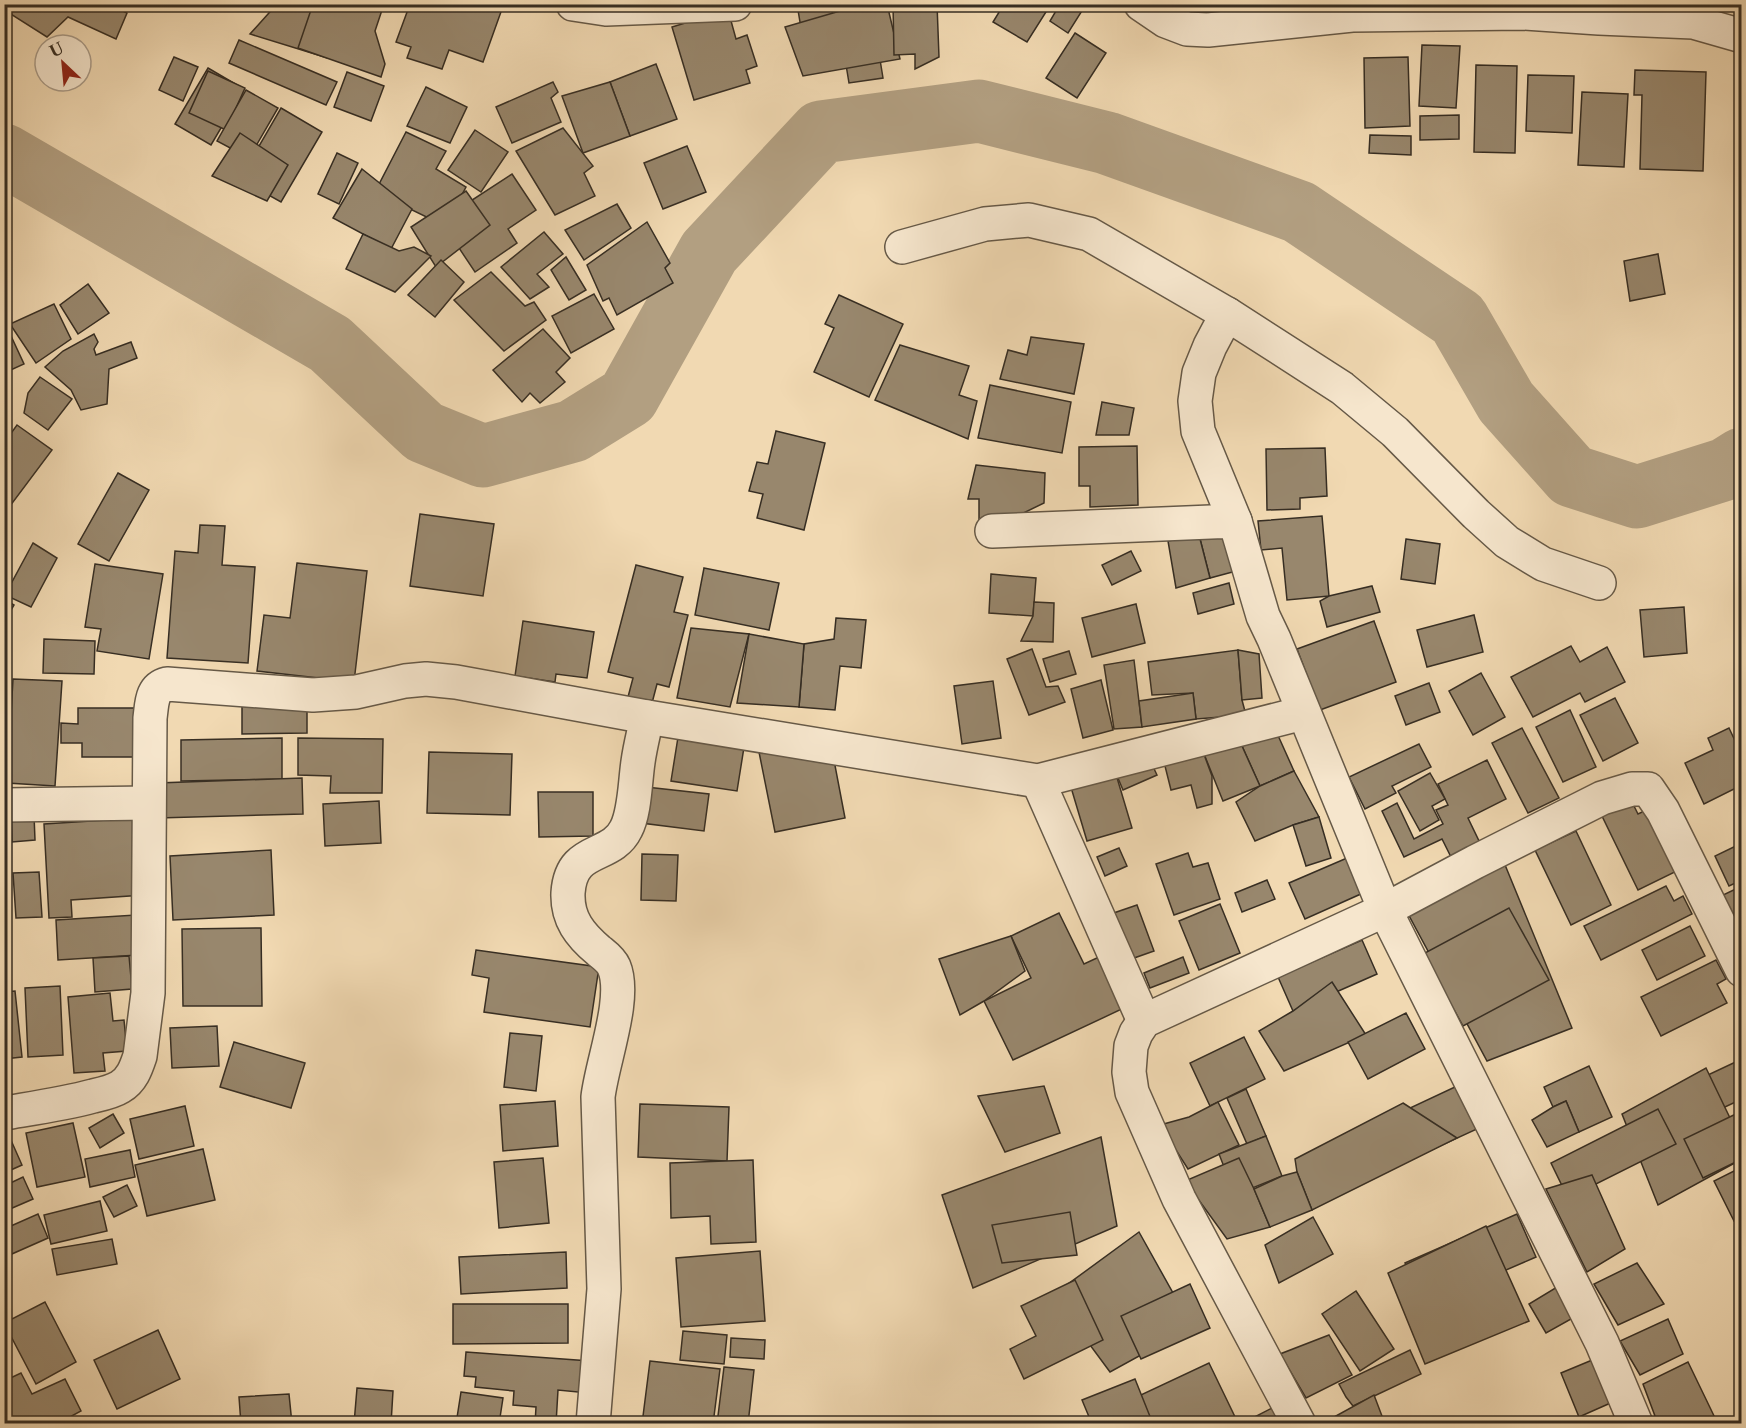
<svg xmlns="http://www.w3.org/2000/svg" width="1746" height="1428" font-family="'Libre Caslon Text',serif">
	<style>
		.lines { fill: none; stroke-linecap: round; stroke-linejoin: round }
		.river { stroke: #b29f81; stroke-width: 63 }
		.building { fill: #98876d; stroke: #372e23; stroke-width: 1.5 }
		.minor-casing { stroke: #665947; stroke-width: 36 }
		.minor { stroke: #f6e6cd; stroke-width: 33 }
	</style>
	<rect width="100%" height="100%" fill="#f1d9b2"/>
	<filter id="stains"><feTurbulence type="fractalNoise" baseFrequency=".00333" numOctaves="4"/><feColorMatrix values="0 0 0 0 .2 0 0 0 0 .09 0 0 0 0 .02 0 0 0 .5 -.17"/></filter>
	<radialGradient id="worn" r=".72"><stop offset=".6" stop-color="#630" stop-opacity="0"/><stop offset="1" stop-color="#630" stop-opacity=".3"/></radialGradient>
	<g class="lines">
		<path class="river" d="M4 155 330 344 424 432 483 456 573 431 628 397 709 252 821 132 979 111 1107 143 1299 212 1458 319 1506 402 1572 476 1637 497 1726 469 1742 459"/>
	</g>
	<g class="building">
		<path d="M11 4H109L127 13 116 39 68 17 47 37 9 13Z"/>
		<path d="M277 4H301L355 17 328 58 250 34Z"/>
		<path d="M313 4H384L375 31 385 64 381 77 298 48Z"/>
		<path d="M410 4H487L502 9 483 62 449 50 442 69 407 58 411 47 396 42Z"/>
		<path d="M797 4H831L840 64 808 70Z"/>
		<path d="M836 4H871L883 78 849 83Z"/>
		<path d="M864 4H887L900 59 803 76 785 27Z"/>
		<path d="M893 4H937L939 57 915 69V54L894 55Z"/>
		<path d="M1004 4H1051L1027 42 993 22Z"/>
		<path d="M1060 4H1082L1085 6 1068 33 1050 21Z"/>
		<path d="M1177 4H1203L1204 9 1180 16Z"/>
		<path d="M728 10 736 39 747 35 757 66 746 70 750 83 694 100 672 27Z"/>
		<path d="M1075 33 1106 53 1077 98 1046 78Z"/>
		<path d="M239 40 337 82 326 105 229 63Z"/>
		<path d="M1422 45 1460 46 1456 108 1419 106Z"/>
		<path d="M174 57 198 67 183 101 159 90Z"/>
		<path d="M1408 57 1410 126 1365 128 1364 58Z"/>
		<path d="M656 64 677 119 630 136 610 82Z"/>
		<path d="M1476 65 1517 66 1515 153 1474 152Z"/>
		<path d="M208 68 244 89 211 145 175 124Z"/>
		<path d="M1635 70 1706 72 1703 171 1640 169 1642 95H1634Z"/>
		<path d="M208 71 245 88 226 130 189 113Z"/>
		<path d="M347 72 384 86 371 121 334 107Z"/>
		<path d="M1528 75 1574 76 1572 133 1526 131Z"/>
		<path d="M553 82 558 92 551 98 561 122 512 143 496 107Z"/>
		<path d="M610 82 630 136 583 153 562 96Z"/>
		<path d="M426 87 467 107 450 143 407 126Z"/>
		<path d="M246 90 278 108 249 158 217 141Z"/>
		<path d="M1582 92 1628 94 1624 167 1578 165Z"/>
		<path d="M281 108 322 132 281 202 240 179Z"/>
		<path d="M1459 115V139L1420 140V116Z"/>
		<path d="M563 128 593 166 584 173 595 196 555 215 516 151Z"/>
		<path d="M475 130 508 152 481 192 448 170Z"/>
		<path d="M406 132 446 151 436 169 466 187 445 226 375 192Z"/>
		<path d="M240 133 288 165 267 201 212 176Z"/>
		<path d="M1370 135 1411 136V155L1369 153Z"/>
		<path d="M687 146 706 192 663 209 644 163Z"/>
		<path d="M337 153 358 163 339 204 318 194Z"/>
		<path d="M362 169 412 209 391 249 333 218Z"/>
		<path d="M512 174 536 210 508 229 517 243 475 272 457 245 482 228 466 204Z"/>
		<path d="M466 191 490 225 436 267 411 227Z"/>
		<path d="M617 204 631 228 584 260 565 230Z"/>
		<path d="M647 222 670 263 665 268 673 283 617 315 609 298 603 301 587 265Z"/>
		<path d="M544 232 563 254 537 274 549 287 530 299 501 267Z"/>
		<path d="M363 234 399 251 414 247 431 256 395 292 346 269Z"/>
		<path d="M1658 254 1665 294 1630 301 1624 261Z"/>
		<path d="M566 257 586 290 569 300 551 270Z"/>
		<path d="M441 260 464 282 435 317 408 295Z"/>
		<path d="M491 272 525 306 534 302 546 320 504 351 454 300Z"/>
		<path d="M88 284 109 313 78 334 60 305Z"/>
		<path d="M594 294 614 329 571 353 552 316Z"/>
		<path d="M839 295 903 324 869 397 814 372 834 328 825 324Z"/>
		<path d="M54 304 71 339 36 363 10 324Z"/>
		<path d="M543 329 570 358 556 372 565 382 540 403 530 393 522 402 493 370Z"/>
		<path d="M94 334 98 342 94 349 96 355 131 342 137 358 109 369 107 404 81 410 71 390 45 367 63 351Z"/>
		<path d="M4 336H11L24 364 4 373Z"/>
		<path d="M1031 337 1084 344 1074 394 1000 379 1008 350 1027 355Z"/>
		<path d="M900 345 969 366 959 395 977 401 968 439 875 400Z"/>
		<path d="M40 377 72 399 48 430 24 413 28 393Z"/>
		<path d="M990 385 1071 402 1062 453 978 438Z"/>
		<path d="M1102 402 1134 408 1129 435H1096Z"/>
		<path d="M17 425 52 450 4 514V443Z"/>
		<path d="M776 431 825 443 804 530 757 518 763 494 749 491 757 462 768 464Z"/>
		<path d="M1137 446 1138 505 1090 507V486H1079V447Z"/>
		<path d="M1325 448 1327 496 1300 498V509L1267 510 1266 449Z"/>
		<path d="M976 465 1045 473 1044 503 1011 519 979 520V499H968Z"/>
		<path d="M118 473 149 490 109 561 78 544Z"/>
		<path d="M420 514 494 524 483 596 410 586Z"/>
		<path d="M1322 516 1329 596 1287 600 1282 548 1261 550 1258 521Z"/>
		<path d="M200 525 225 526 222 565 255 567 248 663 167 658 175 551 198 553Z"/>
		<path d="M1229 527 1240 570 1210 578 1199 535Z"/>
		<path d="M1199 535 1210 578 1176 588 1168 541Z"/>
		<path d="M1406 539 1440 544 1435 584 1401 579Z"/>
		<path d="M33 543 57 558 31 607 5 595Z"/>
		<path d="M1131 551 1141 571 1112 585 1102 565Z"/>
		<path d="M297 563 367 571 354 682 257 671 264 615 290 618Z"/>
		<path d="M95 564 163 574 149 659 97 651 101 629 85 627Z"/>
		<path d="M636 565 683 577 674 612 688 615 669 687 657 684 652 703 628 697 633 678 608 672Z"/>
		<path d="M704 568 779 583 769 630 695 615Z"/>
		<path d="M991 574 1036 578 1033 616 989 613Z"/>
		<path d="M1229 583 1234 604 1198 614 1193 593Z"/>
		<path d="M1372 586 1380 612 1327 627 1320 601 1329 596Z"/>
		<path d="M4 599 14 605 4 622Z"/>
		<path d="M1034 602 1054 603 1053 642 1021 641 1033 616Z"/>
		<path d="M1136 604 1145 643 1092 657 1082 618Z"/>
		<path d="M1684 607 1687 653 1644 657 1640 610Z"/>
		<path d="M1474 615 1483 652 1427 667 1417 630Z"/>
		<path d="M836 618 866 620 861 668 840 666 835 710 799 707 804 644 834 639Z"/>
		<path d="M523 621 594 632 587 678 556 674 555 682 515 676Z"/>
		<path d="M1374 621 1396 682 1320 710 1297 649Z"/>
		<path d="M691 628 749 634 730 707 677 698Z"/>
		<path d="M749 634 804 644 799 707 737 703Z"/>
		<path d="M44 639 95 641 94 674 43 673Z"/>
		<path d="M1571 646 1580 662 1607 647 1625 682 1585 702 1580 693 1533 717 1511 677Z"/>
		<path d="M1032 649 1046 687 1058 686 1065 702 1029 715 1007 659Z"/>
		<path d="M1238 650 1242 700 1246 715 1196 719 1193 693 1152 695 1148 662Z"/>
		<path d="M1238 650 1259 654 1262 698 1242 700Z"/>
		<path d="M1069 651 1076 674 1050 682 1043 659Z"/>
		<path d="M1134 660 1142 727 1114 729 1104 665Z"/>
		<path d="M1481 673 1505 717 1473 735 1449 691Z"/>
		<path d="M13 679 62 681 55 786 7 783Z"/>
		<path d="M1101 680 1113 730 1083 738 1071 689Z"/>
		<path d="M993 681 1001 738 962 744 954 686Z"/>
		<path d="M1429 683 1440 712 1406 725 1395 696Z"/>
		<path d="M1193 693 1196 719 1142 727 1139 701Z"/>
		<path d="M1615 698 1638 743 1603 761 1580 715Z"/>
		<path d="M307 702V733L242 734V703Z"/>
		<path d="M78 708H136V757H82V743H61V723L78 724Z"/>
		<path d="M1570 710 1596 767 1563 782 1536 727Z"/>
		<path d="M1522 728 1559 798 1528 813 1492 743Z"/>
		<path d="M1729 728 1737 745 1742 742V785L1704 804 1685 763 1713 750 1708 738Z"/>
		<path d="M679 731 745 741 737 791 671 781Z"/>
		<path d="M1276 731 1294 771 1260 786 1242 746Z"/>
		<path d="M1239 734 1242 746 1260 786 1223 801 1202 749Z"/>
		<path d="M282 738V779L181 781V740Z"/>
		<path d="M298 738 383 739 382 793H330L331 776 298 775Z"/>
		<path d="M1419 744 1431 767 1392 786 1396 793 1365 809 1349 777Z"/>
		<path d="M758 747 833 755 845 818 775 832Z"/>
		<path d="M1202 749 1212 776V804L1197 808 1191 785 1171 790 1164 762Z"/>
		<path d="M429 752 512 754 510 815 427 813Z"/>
		<path d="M1148 756 1157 775 1123 790 1115 771Z"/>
		<path d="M1487 760 1506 799 1468 818 1480 843 1451 857 1442 839 1404 857 1382 811 1397 803 1414 839 1443 824 1436 810 1448 805 1438 784Z"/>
		<path d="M1115 771 1132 828 1087 841 1070 784Z"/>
		<path d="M1294 771 1319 817 1293 825 1255 841 1236 802 1260 786Z"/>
		<path d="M1430 773 1445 799 1432 806 1439 820 1420 831 1398 791Z"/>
		<path d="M302 778 303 814 158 818 157 783Z"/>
		<path d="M646 787 709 794 704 831 641 823Z"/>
		<path d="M538 792H593V836L539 837Z"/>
		<path d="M379 801 381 843 325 846 323 804Z"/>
		<path d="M1632 802 1638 814 1653 807 1683 868 1638 890 1602 816Z"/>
		<path d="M34 815 35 840 12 842 11 816Z"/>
		<path d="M1319 817 1331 858 1306 866 1293 825Z"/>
		<path d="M139 818 144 895 71 900 72 917 49 918 44 824Z"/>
		<path d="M1576 831 1611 905 1571 925 1535 850Z"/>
		<path d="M1742 843V880L1729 886 1715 856Z"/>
		<path d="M1119 848 1127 866 1105 876 1097 857Z"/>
		<path d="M271 850 274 915 173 920 170 856Z"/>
		<path d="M1188 853 1193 867 1208 863 1220 899 1174 915 1156 864Z"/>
		<path d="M642 854 678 855 676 901 641 900Z"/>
		<path d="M1347 858 1363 893 1305 919 1289 883Z"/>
		<path d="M1503 860 1572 1028 1487 1061 1406 910Z"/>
		<path d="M39 872 42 917 16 918 13 873Z"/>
		<path d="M1267 880 1275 899 1242 912 1235 893Z"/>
		<path d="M1666 886 1674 901 1683 896 1692 914 1601 960 1584 926Z"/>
		<path d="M1742 886V918L1737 921 1723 895Z"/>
		<path d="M1220 904 1240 953 1199 970 1179 921Z"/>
		<path d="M1137 905 1154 951 1134 958 1105 916Z"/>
		<path d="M4 908H11L10 953H4Z"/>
		<path d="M1509 908 1549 980 1463 1026 1423 954Z"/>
		<path d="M1059 913 1084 964 1099 957 1124 1008 1013 1060 984 1001 1031 978 1011 936Z"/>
		<path d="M136 915 138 955 58 960 56 920Z"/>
		<path d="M1690 926 1705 956 1657 980 1642 950Z"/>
		<path d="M261 928 262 1006H183L182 929Z"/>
		<path d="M1011 936 1025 971 984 1001 960 1015 939 959Z"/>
		<path d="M1362 940 1377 974 1293 1011 1278 977Z"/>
		<path d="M476 950 599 967 590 1027 484 1012 489 978 472 975Z"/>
		<path d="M129 956 132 989 95 992 93 958Z"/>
		<path d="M1183 957 1189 973 1150 988 1144 973Z"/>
		<path d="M1716 960 1726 979 1717 984 1727 1003 1661 1036 1641 997Z"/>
		<path d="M1332 982 1366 1035 1284 1071 1259 1031 1293 1011Z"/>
		<path d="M60 986 63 1055 28 1057 25 988Z"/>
		<path d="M15 991 22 1057 4 1059V992Z"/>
		<path d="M110 993 113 1021 124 1020 127 1051 103 1053 105 1071 74 1073 68 997Z"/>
		<path d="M1406 1013 1425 1049 1368 1079 1348 1042Z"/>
		<path d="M217 1026 219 1066 172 1068 170 1028Z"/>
		<path d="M510 1033 542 1036 536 1091 504 1087Z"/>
		<path d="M1244 1037 1265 1079 1210 1106 1190 1063Z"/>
		<path d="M234 1042 305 1063 291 1108 220 1087Z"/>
		<path d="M1742 1059V1099L1678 1129 1663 1096Z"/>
		<path d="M1589 1066 1612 1117 1579 1132 1566 1101 1553 1107 1544 1087Z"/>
		<path d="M1706 1068 1742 1143V1159L1658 1205 1622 1114Z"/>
		<path d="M1044 1086 1060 1133 1005 1152 978 1096Z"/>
		<path d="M1457 1086 1477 1129 1366 1180 1346 1138Z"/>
		<path d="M1246 1089 1266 1136 1247 1144 1227 1098Z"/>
		<path d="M555 1101 558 1146 503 1151 500 1105Z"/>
		<path d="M1566 1101 1579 1132 1547 1147 1532 1120 1553 1107Z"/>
		<path d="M1218 1102 1239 1145 1188 1169 1160 1125 1189 1117Z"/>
		<path d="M1403 1103 1457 1138 1312 1210 1297 1172 1295 1159Z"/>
		<path d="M640 1104 729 1107 727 1161 638 1157Z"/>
		<path d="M185 1106 194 1146 139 1159 130 1119Z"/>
		<path d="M1658 1109 1676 1144 1568 1198 1551 1163Z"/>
		<path d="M1742 1111V1159L1703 1178 1684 1139Z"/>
		<path d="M113 1114 124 1133 100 1148 89 1128Z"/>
		<path d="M73 1123 85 1177 37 1187 26 1133Z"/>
		<path d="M1266 1136 1282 1176 1235 1195 1219 1154Z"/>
		<path d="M1101 1137 1117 1226 973 1288 942 1195Z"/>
		<path d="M10 1138 22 1165 4 1173V1140Z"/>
		<path d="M203 1149 215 1200 147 1216 135 1165Z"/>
		<path d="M130 1150 135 1177 90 1187 85 1159Z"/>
		<path d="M543 1158 549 1223 499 1228 494 1162Z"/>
		<path d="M1239 1158 1254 1189 1270 1227 1227 1239 1185 1181Z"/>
		<path d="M753 1160 756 1242 711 1244 710 1216 671 1218 670 1163Z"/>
		<path d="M1742 1167V1217L1734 1221 1714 1181Z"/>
		<path d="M1297 1172 1312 1210 1270 1227 1254 1189 1282 1176Z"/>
		<path d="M1592 1175 1625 1249 1587 1272 1546 1189Z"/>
		<path d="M23 1177 33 1199 10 1209 4 1198V1186Z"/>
		<path d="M127 1185 137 1206 114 1217 103 1197Z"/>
		<path d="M100 1201 107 1231 51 1244 44 1215Z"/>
		<path d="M1070 1212 1077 1255 1002 1263 992 1225Z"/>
		<path d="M38 1214 48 1238 5 1257 4 1229Z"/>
		<path d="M1517 1214 1536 1257 1423 1306 1405 1263Z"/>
		<path d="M1313 1217 1333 1254 1279 1283 1265 1245Z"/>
		<path d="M1486 1226 1529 1321 1425 1364 1388 1273Z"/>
		<path d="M1139 1232 1192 1327 1110 1372 1053 1295Z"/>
		<path d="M112 1239 117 1264 57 1275 52 1249Z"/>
		<path d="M760 1251 765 1321 681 1327 676 1258Z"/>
		<path d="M566 1252 567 1288 461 1294 459 1257Z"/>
		<path d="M1637 1263 1664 1304 1618 1325 1594 1284Z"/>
		<path d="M1075 1280 1103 1340 1024 1379 1010 1349 1036 1336 1021 1306Z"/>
		<path d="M1190 1284 1210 1328 1141 1359 1121 1316Z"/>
		<path d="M1562 1284 1580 1314 1546 1333 1529 1304Z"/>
		<path d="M1356 1291 1394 1349 1360 1371 1322 1314Z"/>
		<path d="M45 1302 76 1362 36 1384 4 1323Z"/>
		<path d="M453 1304H568V1343L453 1344Z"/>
		<path d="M1668 1319 1683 1354 1640 1375 1620 1341Z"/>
		<path d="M158 1330 180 1379 117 1409 94 1360Z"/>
		<path d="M683 1331 727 1335 724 1364 680 1360Z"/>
		<path d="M1329 1335 1352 1375 1306 1398 1280 1354Z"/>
		<path d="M731 1338 765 1340 764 1359 730 1357Z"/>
		<path d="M1410 1350 1421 1374 1353 1406 1346 1397 1339 1384Z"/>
		<path d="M466 1352 590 1361 588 1393 558 1390 556 1424H535L536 1407 513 1405 514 1391 475 1387 476 1377 464 1376Z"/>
		<path d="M1597 1358 1615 1401 1579 1417 1561 1373Z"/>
		<path d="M650 1361 720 1369 713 1424H642Z"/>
		<path d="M1688 1362 1716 1420 1711 1424H1658L1643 1384Z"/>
		<path d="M1209 1363 1237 1421 1232 1424H1122L1113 1408Z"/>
		<path d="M724 1367 754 1370 748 1424H717Z"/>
		<path d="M21 1373 32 1394 65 1379 81 1411 57 1424H4V1381Z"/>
		<path d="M1135 1379 1153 1424H1092L1082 1400Z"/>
		<path d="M357 1388 393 1391 391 1424H354Z"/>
		<path d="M461 1392 503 1398 499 1424H456Z"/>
		<path d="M289 1394 292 1424H241L239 1397Z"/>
		<path d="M1374 1395 1385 1424H1325V1422Z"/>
		<path d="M1272 1408 1280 1424H1241Z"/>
	</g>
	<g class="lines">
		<g class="minor-casing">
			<g id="minor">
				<path d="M573 4 606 9 735 4"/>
				<path d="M1141 4 1166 21 1187 29 1208 30 1352 15 1523 13 1599 18 1693 22 1742 36"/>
				<path d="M902 247 985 224 1029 220 1089 234 1227 314 1342 388 1395 432 1476 514 1507 542 1543 564 1599 583"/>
				<path d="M1227 314 1210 346 1199 373 1195 401 1198 431 1235 521"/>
				<path d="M992 531 1235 521 1263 616 1274 639 1385 910 1602 1343 1636 1424"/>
				<path d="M1038 781 1144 1021"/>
				<path d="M4 805 148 803"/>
				<path d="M4 1113C34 1108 64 1104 93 1096 102 1094 112 1092 120 1087 132 1080 136 1068 140 1056L148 993 150 718C152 704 151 688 167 684L313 695 356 692 405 681 426 679 456 682 647 717 1038 781 1303 713"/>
				<path d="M593 1424 604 1289 598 1097C602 1062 627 998 614 967 611 960 604 955 599 951 580 935 567 919 568 893 571 845 611 860 626 829 635 812 635 782 638 762 640 747 644 732 647 717"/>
				<path d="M1299 1424 1179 1199 1132 1092 1129 1072 1131 1046 1136 1033 1144 1021 1385 910 1475 862 1602 798 1632 789H1648L1663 811 1742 970"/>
			</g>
		</g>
		<use href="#minor" class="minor"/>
	</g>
	<rect width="1746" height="1428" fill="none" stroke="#f1d9b2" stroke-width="24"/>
	<rect x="6" y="6" width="1734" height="1416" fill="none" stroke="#372e23" stroke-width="3"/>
	<rect x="12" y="12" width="1722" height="1404" fill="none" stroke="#372e23" stroke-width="1.5"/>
	<g transform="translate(63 63) rotate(334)"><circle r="28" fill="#f6e6cd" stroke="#aa9c89" stroke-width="1.5"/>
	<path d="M0-4.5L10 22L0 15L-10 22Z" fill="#8f2418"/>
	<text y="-9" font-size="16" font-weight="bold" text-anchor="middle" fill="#372e23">U</text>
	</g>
	<rect width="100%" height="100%" filter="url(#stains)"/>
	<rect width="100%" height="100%" fill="url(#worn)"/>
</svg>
